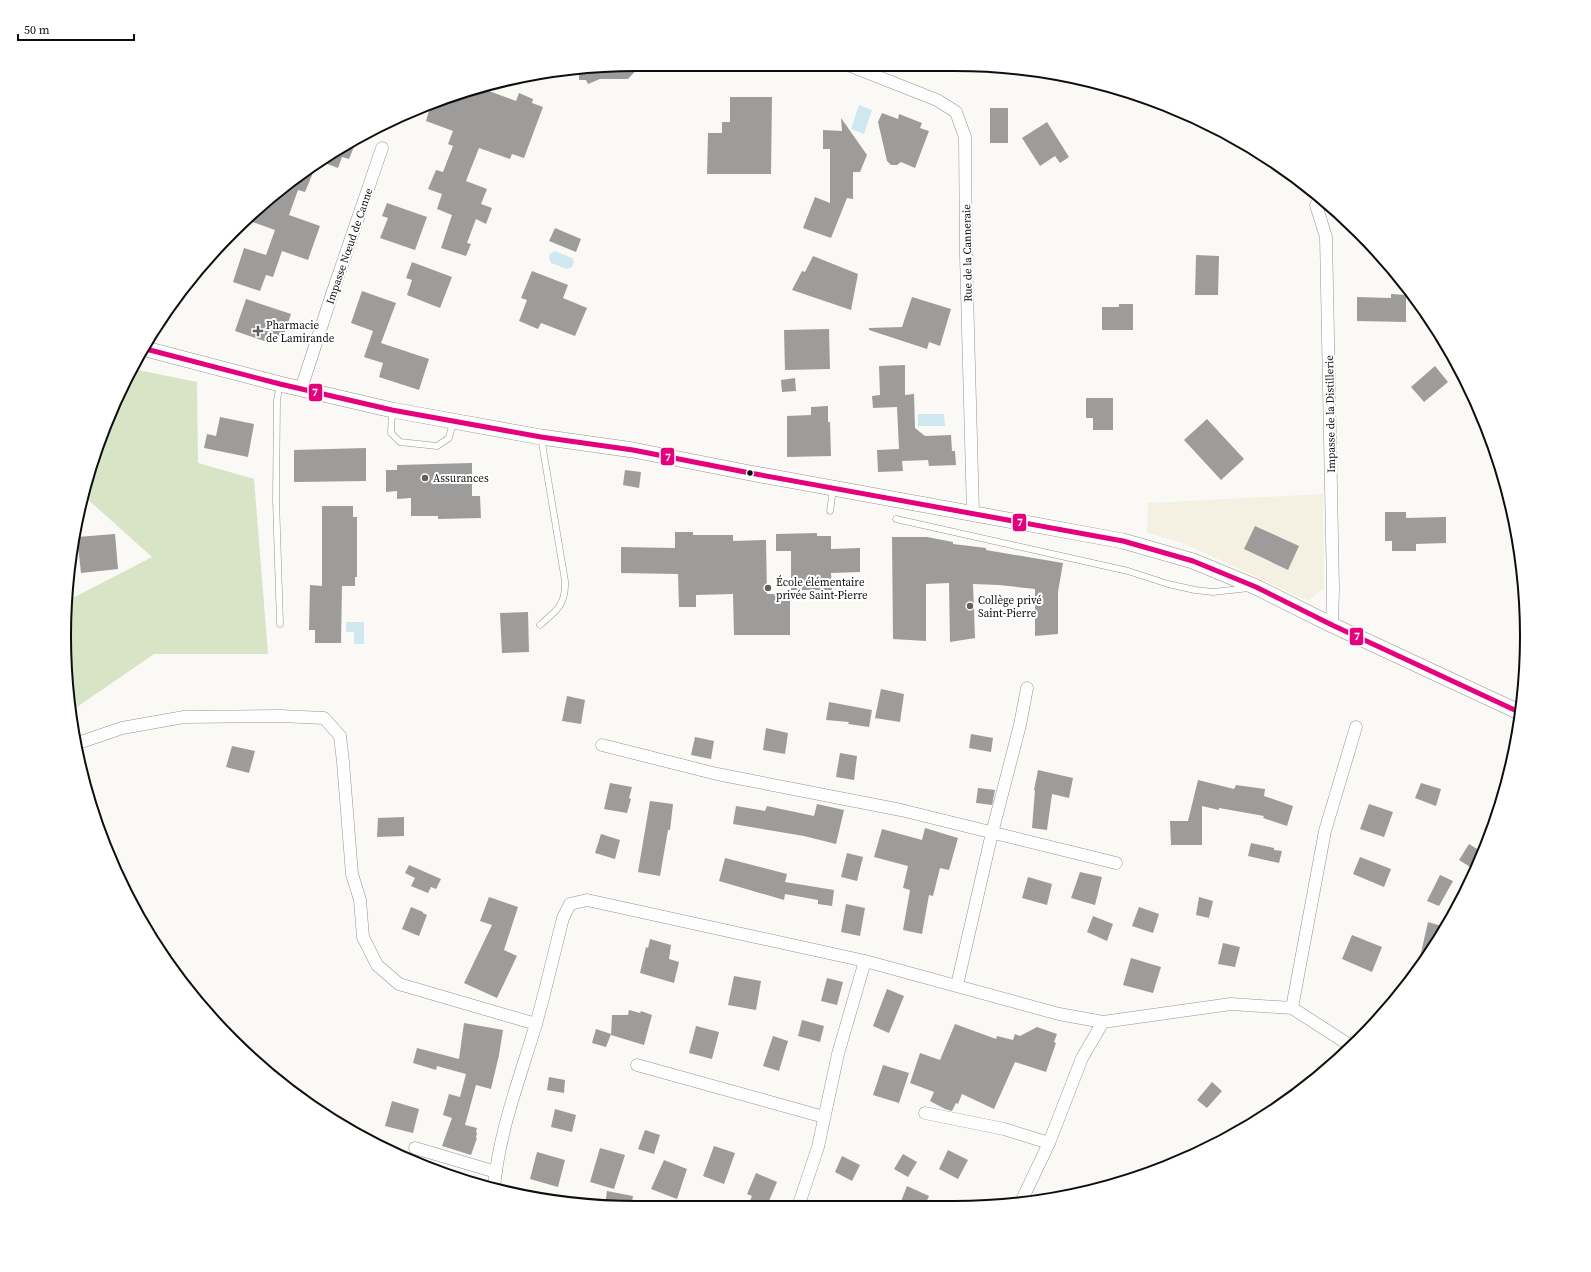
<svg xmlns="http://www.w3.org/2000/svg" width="1591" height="1272" font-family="'Source Serif 4',serif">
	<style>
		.farmland { fill: #f4f1e3 }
		.forest { fill: #d7e4c6 }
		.water { fill: #cfe8f0 }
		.building { fill: #9e9c9a }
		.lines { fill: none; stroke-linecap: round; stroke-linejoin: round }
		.service-casing { stroke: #949492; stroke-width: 7 }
		.minor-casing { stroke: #949492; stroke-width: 13 }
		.tertiary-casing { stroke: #949492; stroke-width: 16 }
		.service { stroke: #fefefe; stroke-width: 6 }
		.minor { stroke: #fefefe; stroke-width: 12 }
		.tertiary { stroke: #fefefe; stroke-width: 15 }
		.bus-1-casing { stroke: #fff; stroke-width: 8 }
		.bus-1 { stroke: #e5007d; stroke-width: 5 }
		.poi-dot { fill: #61605f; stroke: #fff; stroke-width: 1.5 }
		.bus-dot { fill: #0e0e0e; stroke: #fff; stroke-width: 1.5 }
		.labels { text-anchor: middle; stroke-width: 4; stroke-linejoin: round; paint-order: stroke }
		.street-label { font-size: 11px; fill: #0e0e0e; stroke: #fff }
		.poi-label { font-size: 11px; fill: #0e0e0e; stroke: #fff; text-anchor: start }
		.rim { fill: none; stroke: #0e0e0e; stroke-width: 2 }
		.line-badge { stroke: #fff; stroke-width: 1.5 }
		.badge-label { font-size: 11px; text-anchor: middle; font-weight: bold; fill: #fff }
	</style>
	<rect width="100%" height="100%" fill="#faf9f5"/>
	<path class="farmland" d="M1323 494 1324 588 1308 601 1183 543 1147 533 1148 503Z"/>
	<path class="forest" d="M133 369 197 382 198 463 254 479 268 654H154L74 709 64 636 69 600 152 557 83 495 84 488Z"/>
	<g class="water">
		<path d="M859 105 872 110 864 134 851 129Z"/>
		<path d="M555 251 572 258 574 262 572 267 567 269 551 263 549 258 550 254Z"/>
		<path d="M918 414H944L945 426H918Z"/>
		<path d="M346 622H364V644H354V632H346Z"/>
	</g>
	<g class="building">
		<path d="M642 64 628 79H600L588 84 586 80H579V72Z"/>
		<path d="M478 87 516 101 519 93 533 99 532 103 543 107 524 158 512 154 510 159 479 148 466 181 487 189 481 204 492 208 486 224 476 219 467 243 471 244 466 256 441 248 452 215 437 209 442 194 428 189 436 170 443 172 453 146 448 144 453 131 426 121 430 107Z"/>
		<path d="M730 97H772L771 174H707L708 133H722V122H730Z"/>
		<rect x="990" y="108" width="18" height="35"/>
		<path d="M882 113 898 119 899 114 922 123 920 128 929 131 915 168 901 162 897 165H891L887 161 878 122Z"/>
		<path d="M841 118 867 155 860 172H853V199L847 198 831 238 803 228 815 197 830 203V149H823V130L842 131Z"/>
		<path d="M1047 122 1069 157 1060 163 1055 156 1040 166 1022 138Z"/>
		<path d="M358 137 349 159 342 157 338 168 322 162 350 141Z"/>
		<path d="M315 168 305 192 298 190 289 215 320 226 308 260 282 251 273 277 266 275 260 291 233 282 244 248 266 255 275 230 247 220Z"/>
		<path d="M387 203 427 217 415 250 380 238 388 218 382 216Z"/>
		<path d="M555 228 581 239 576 252 549 241Z"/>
		<path d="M1196 255 1219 256 1218 295H1195Z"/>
		<path d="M813 256 858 274 851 310 792 290 802 271 805 272Z"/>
		<path d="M412 262 452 277 440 308 407 295 412 280 406 278Z"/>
		<path d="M532 271 568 285 563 298 587 308 575 336 541 323 538 329 519 321 527 300 521 298Z"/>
		<path d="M362 291 396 303 381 343 429 359 419 390 379 377 383 363 364 357 373 331 351 323Z"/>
		<path d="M1391 294 1406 295V322L1357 321V297L1391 298Z"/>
		<path d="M912 297 951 309 940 346 929 342 927 349 869 330V328L902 327Z"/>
		<path d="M246 299 291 314 283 337 273 334 270 343 235 331Z"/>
		<path d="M1119 304H1133V330H1102V307H1119Z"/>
		<path d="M829 329 830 369 785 370 784 330Z"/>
		<path d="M905 365V395L914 394 915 428 925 436 951 435 952 451H955L956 465 929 466 928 460 902 461 903 471 878 472 877 450 899 449 897 407 873 408 872 396 880 395 879 366Z"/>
		<path d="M1435 366 1448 382 1424 402 1411 387Z"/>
		<path d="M795 378 796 391 782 392 781 380Z"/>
		<path d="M1086 398H1113V430H1093V418H1086Z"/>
		<path d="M828 406V422H830L831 456 787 457V416L811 415V407Z"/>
		<path d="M220 417 254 424 248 457 204 448 207 434 216 436Z"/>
		<path d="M1207 419 1244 459 1221 480 1184 440Z"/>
		<path d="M366 448V481L294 482V450Z"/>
		<path d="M472 463V496H480L481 518 438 519V516H411V498L397 499V491L386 492V470H397V465Z"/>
		<path d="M625 470 641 472 639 488 623 485Z"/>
		<path d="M322 506H353V517H357V577H355V586H342L341 643H315V630H309L310 585 322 586Z"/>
		<path d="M1385 512H1406V518L1446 517V543L1416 544V551H1392V541H1385Z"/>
		<path d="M1255 526 1299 546 1288 570 1244 549Z"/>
		<path d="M675 532H693V535H733V541L766 540 767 594H790V635H734L733 594 696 595V607H679L678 574 621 573V547L675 548Z"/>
		<path d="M817 533V536H831V549L860 548V572L831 573 832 590H791V551H776V534Z"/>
		<path d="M115 534 118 569 81 573 77 537Z"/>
		<path d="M892 537H927L953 542V544L986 548V550L1063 563 1058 592V634L1035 636V589L999 585 973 584 975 638 950 642 949 583 926 584V641L893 639Z"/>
		<path d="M528 612 529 652 502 653 500 613Z"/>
		<path d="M881 689 904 694 900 722 875 718Z"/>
		<path d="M567 696 585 700 581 724 562 721Z"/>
		<path d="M829 702 872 710 869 727 848 724 849 722 826 720Z"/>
		<path d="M766 728 788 733 785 754 763 750Z"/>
		<path d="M971 734 993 738 991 752 969 748Z"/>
		<path d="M695 737 714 741 711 759 691 755Z"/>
		<path d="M232 746 255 751 249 773 226 767Z"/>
		<path d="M840 753 857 756 854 780 836 777Z"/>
		<path d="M1038 770 1073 778 1069 798 1052 794 1047 830 1032 828 1035 790H1034Z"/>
		<path d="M1198 780 1234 789 1236 785 1265 789 1264 796 1293 806 1287 826 1263 818 1264 816 1219 808V810L1202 806V845H1171L1170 821H1188Z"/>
		<path d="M610 783 632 787 629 798 631 799 627 813 604 809Z"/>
		<path d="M1421 783 1441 789 1436 806 1415 798Z"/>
		<path d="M978 788 995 790 992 805 976 803Z"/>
		<path d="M650 801 673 804 670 830H668L660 876 638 872Z"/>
		<path d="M817 804 844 810 836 844 804 836 733 824 736 806 765 811 767 806 814 816Z"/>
		<path d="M1369 804 1393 812 1384 837 1360 829Z"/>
		<path d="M404 817V836L377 837 378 818Z"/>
		<path d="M925 828 958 838 949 870 940 868 933 896 929 895 922 934 903 930 910 890 903 888 908 866 874 857 882 829 922 840Z"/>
		<path d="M601 834 620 840 615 859 595 853Z"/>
		<path d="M1251 843 1274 848V850L1282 851 1279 863 1248 856Z"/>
		<path d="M1469 844 1482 852 1475 870 1459 860Z"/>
		<path d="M847 853 863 857 857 881 841 877Z"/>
		<path d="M1360 857 1391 869 1384 887 1353 874Z"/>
		<path d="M725 858 787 874 785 882 834 890 832 906 818 904V900L785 894 784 900 719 881Z"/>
		<path d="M409 865 441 879 436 889 431 887 428 893 411 886 415 878 405 873Z"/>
		<path d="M1080 872 1102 877 1095 905 1071 898Z"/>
		<path d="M1440 875 1453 881 1439 906 1427 901Z"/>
		<path d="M1028 877 1052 884 1047 905 1022 898Z"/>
		<path d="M489 897 518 907 504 950 517 956 497 998 464 983 492 925 480 921Z"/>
		<path d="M1199 897 1213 901 1209 918 1196 915Z"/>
		<path d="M846 904 865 908 860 936 841 932Z"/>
		<path d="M411 907 423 912V913L427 915 419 936 402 929Z"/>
		<path d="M1139 907 1159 914 1153 933 1132 926Z"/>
		<path d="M1093 916 1113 924 1107 941 1087 932Z"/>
		<path d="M1428 922 1445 927 1420 967 1418 966Z"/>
		<path d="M1352 935 1382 947 1372 972 1342 959Z"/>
		<path d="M650 939 671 945 669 959 679 962 674 983 640 973 646 947 648 948Z"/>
		<path d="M1223 943 1240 947 1235 967 1218 964Z"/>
		<path d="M1131 958 1161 967 1153 993 1123 985Z"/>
		<path d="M734 976 761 981 756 1010 728 1005Z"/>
		<path d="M827 978 843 982 837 1005 821 1001Z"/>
		<path d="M887 989 904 996 889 1033 873 1026Z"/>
		<path d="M629 1010 640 1013 641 1011 652 1015 644 1045 611 1035 612 1015H628Z"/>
		<path d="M802 1020 824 1026 820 1042 798 1036Z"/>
		<path d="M464 1023 503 1030 499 1055 491 1089 476 1085 465 1125 477 1128 476 1132 477 1133 476 1138H477L471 1155 442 1146 452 1118 443 1115 449 1094 460 1097 466 1074 437 1066 436 1070 413 1063 417 1048 459 1059Z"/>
		<path d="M955 1024 996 1039 997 1036 1013 1040 1015 1034 1020 1036 1037 1027 1057 1034 1054 1042 1056 1043 1046 1072 1015 1062 994 1109 962 1094 958 1104 956 1103 952 1111 945 1109 930 1101 934 1092 910 1083 920 1053 940 1060Z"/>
		<path d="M696 1026 719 1032 712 1059 689 1053Z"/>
		<path d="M596 1029 611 1034 606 1047 592 1043Z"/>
		<path d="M773 1036 788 1041 779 1071 763 1066Z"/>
		<path d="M883 1065 909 1073 899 1103 873 1095Z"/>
		<path d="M549 1077 565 1080 564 1093 547 1090Z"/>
		<path d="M1212 1082 1222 1091 1207 1108 1197 1100Z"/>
		<path d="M392 1101 419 1109 413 1133 385 1126Z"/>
		<path d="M555 1109 576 1115 572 1132 551 1127Z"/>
		<path d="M645 1130 660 1135 654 1154 638 1149Z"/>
		<path d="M714 1146 735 1153 724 1184 703 1176Z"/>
		<path d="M600 1148 625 1155 614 1189 590 1182Z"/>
		<path d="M948 1150 968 1160 958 1179 939 1169Z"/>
		<path d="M537 1152 565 1160 558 1187 530 1179Z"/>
		<path d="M903 1154 917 1162 908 1177 894 1169Z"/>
		<path d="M842 1156 860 1165 852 1181 835 1172Z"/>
		<path d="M664 1160 687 1169 677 1199 651 1189Z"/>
		<path d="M756 1173 777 1182 766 1208H747L752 1196 747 1194Z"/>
		<path d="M907 1186 929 1196 924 1207H907L900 1204Z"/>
		<path d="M607 1191 633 1196 631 1208 605 1205Z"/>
	</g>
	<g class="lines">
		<g class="service-casing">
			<g id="service">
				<path d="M280 384 277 400 276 500 280 624"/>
				<path d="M392 411 391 433 400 442 437 446 449 438 453 422"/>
				<path d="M830 511 833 489"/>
				<path d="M896 519 1128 571 1168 584 1195 590 1213 592 1249 588"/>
				<path d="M540 625C557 610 566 605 565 581L541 437"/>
			</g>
		</g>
		<g class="minor-casing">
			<g id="minor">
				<path d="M848 65 937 100 956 112 965 137 966 255 973 513"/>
				<path d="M1316 205 1326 237 1333 588 1332 625"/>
				<path d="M301 389 332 294 382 148"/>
				<path d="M78 743 122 728 184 717 280 716 324 718 340 736 343 762 352 874 360 900 363 937 377 965 399 984 536 1024"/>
				<path d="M602 745 717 774 901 810 1116 863"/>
				<path d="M957 985 992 833 1020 725 1027 688"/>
				<path d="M1292 1008 1325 831 1356 727"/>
				<path d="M637 1065 824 1117"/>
				<path d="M925 1113 1004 1129 1049 1143"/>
				<path d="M415 1148 496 1172"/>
				<path d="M494 1188C499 1131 520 1078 536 1024 546 989 554 953 563 918L570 904 587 900 865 961 1059 1014 1103 1022 1231 1004 1292 1008 1351 1046"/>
				<path d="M1021 1202 1049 1143 1082 1058 1103 1022"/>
				<path d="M798 1207 818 1147 838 1054 865 961"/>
			</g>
		</g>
		<g class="tertiary-casing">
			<path id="tertiary" d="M142 348 280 384 392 410 541 437 633 450 750 473 1123 541 1193 561 1256 587 1332 625 1519 712"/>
		</g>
		<use href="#service" class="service"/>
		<use href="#minor" class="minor"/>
		<use href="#tertiary" class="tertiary"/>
		<g class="bus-1-casing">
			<path id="bus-1" d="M142 348 280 384 392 410 541 437 633 450 750 473 1123 541 1193 561 1256 587 1332 625 1519 712"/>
		</g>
		<use href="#bus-1" class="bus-1"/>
	</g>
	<g class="poi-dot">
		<path d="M256 325h4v4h4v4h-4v4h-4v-4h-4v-4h4z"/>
		<circle cx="425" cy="478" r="4"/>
		<circle cx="768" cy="588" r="4"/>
		<circle cx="970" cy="606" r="4"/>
	</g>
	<circle class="bus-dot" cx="750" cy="473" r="3.5"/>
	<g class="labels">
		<g class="street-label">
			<text transform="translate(349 246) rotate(-71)" y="4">Impasse Nœud de Canne</text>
			<text transform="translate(967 253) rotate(-91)" y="4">Rue de la Canneraie</text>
			<text transform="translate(1330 414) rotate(-91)" y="4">Impasse de la Distillerie</text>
		</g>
		<g class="poi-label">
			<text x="266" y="329">Pharmacie<tspan x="266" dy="13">de Lamirande</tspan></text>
			<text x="433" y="482">Assurances</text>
			<text x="776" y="586">École élémentaire<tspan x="776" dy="13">privée Saint-Pierre</tspan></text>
			<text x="978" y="604">Collège privé<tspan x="978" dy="13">Saint-Pierre</tspan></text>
		</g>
	</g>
	<path d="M0 0H1591V1272H0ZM636 71H955A565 565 0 0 1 1520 636V636A565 565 0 0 1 955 1201H636A565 565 0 0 1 71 636V636A565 565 0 0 1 636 71Z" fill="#fff" fill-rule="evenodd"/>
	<path class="rim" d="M636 71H955A565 565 0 0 1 1520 636V636A565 565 0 0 1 955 1201H636A565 565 0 0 1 71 636V636A565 565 0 0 1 636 71Z"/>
	<g class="line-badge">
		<rect x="308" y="383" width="15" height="19" rx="4" fill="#e5007d"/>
		<rect x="660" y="447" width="15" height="19" rx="4" fill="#e5007d"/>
		<rect x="1012" y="513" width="15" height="19" rx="4" fill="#e5007d"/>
		<rect x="1349" y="627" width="15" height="19" rx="4" fill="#e5007d"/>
	</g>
	<g class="badge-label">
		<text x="315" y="396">7</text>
		<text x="668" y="461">7</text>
		<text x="1020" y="526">7</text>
		<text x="1357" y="640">7</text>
	</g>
	<path d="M18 34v6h116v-6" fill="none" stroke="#0e0e0e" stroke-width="2"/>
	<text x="24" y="34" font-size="12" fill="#0e0e0e" stroke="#ffffff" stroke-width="3" paint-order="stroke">50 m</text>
</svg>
